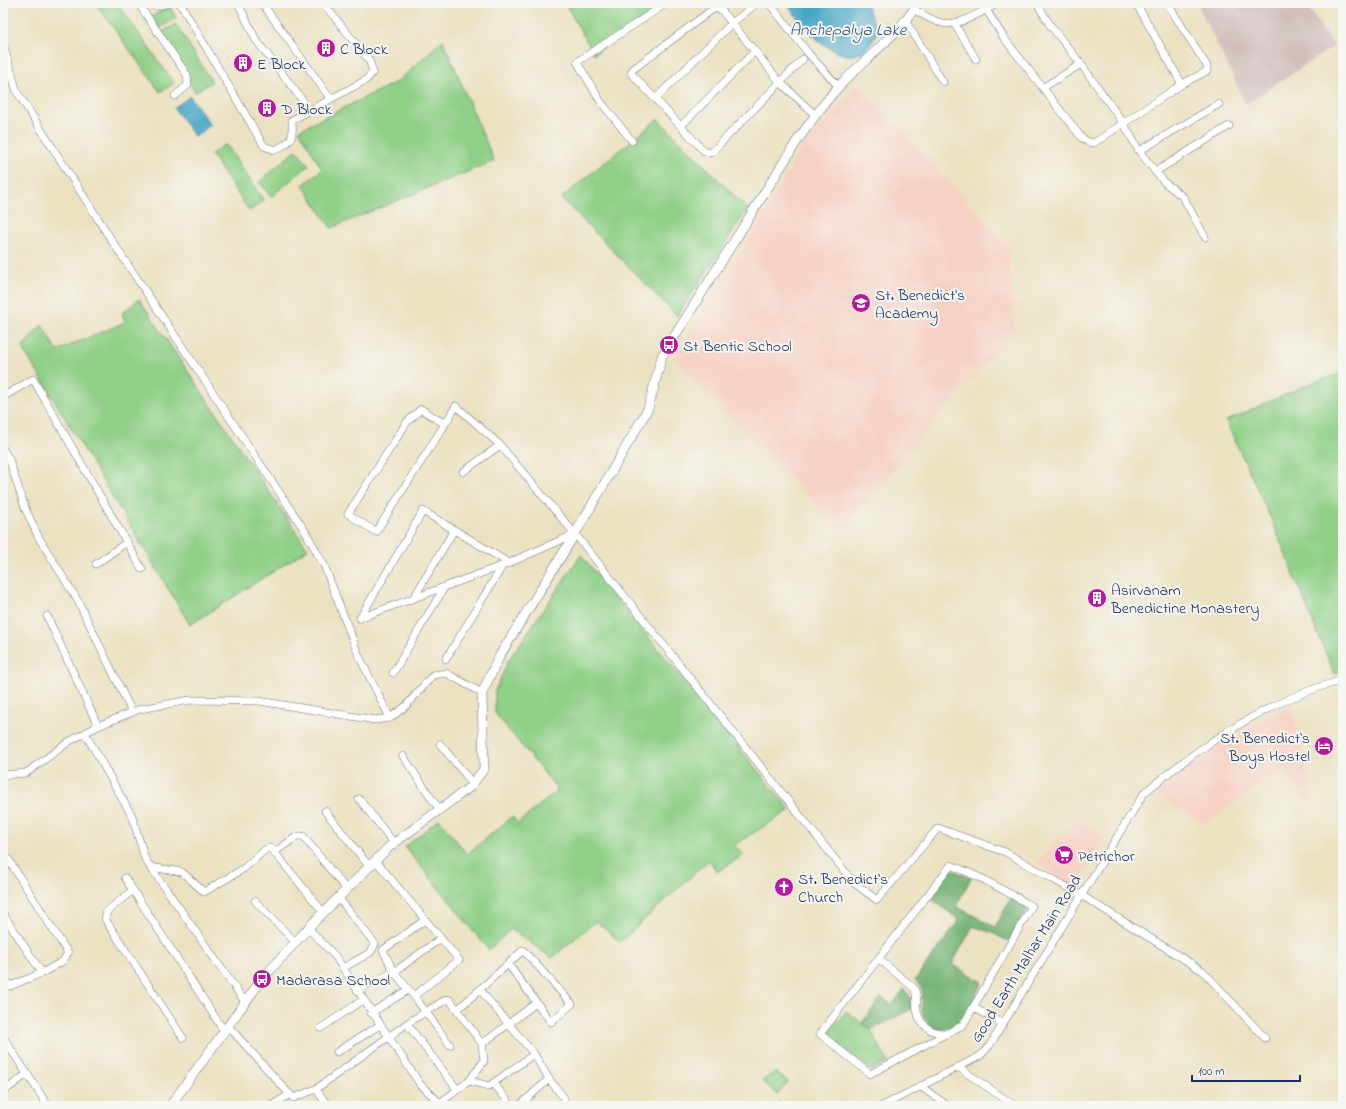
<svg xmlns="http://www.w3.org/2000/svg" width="1346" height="1109" font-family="'Indie Flower',sans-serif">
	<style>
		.built { fill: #f6d2c4 }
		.industrial { fill: #d1bfbe }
		.green { fill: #8fcf86; stroke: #557f72 }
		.forest { fill: #73b273; stroke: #477068 }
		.water { fill: #46a6c6; stroke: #306a92 }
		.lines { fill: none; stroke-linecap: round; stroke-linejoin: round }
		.minor-casing { stroke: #646e81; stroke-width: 8 }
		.tertiary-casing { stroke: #646e81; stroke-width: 10 }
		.minor { stroke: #fff; stroke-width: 7 }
		.tertiary { stroke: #fff; stroke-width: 9 }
		.labels { text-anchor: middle; stroke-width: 4; stroke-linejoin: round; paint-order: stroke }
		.poi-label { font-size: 16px; fill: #1b2f5e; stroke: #f6f6f2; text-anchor: start }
		.street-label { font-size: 16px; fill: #1b2f5e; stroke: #f6f6f2 }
		.water-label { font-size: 17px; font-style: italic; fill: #2a5982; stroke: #f6f6f2 }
	</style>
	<rect width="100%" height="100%" fill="#f6f6f2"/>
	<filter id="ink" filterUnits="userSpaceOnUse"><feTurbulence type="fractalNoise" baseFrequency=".025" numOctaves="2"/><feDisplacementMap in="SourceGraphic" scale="8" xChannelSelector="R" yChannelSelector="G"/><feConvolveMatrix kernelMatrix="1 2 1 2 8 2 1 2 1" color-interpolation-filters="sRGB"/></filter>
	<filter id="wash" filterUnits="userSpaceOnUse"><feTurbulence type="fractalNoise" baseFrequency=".012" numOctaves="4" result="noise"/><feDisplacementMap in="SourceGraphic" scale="16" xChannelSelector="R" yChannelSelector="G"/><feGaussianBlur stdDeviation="0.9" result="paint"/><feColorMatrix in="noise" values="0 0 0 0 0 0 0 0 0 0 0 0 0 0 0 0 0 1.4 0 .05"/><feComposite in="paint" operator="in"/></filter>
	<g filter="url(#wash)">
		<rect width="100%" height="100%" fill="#ece2c2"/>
		<g class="built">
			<path d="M859 84 1008 246 1015 329 841 531 673 358 751 237 802 147Z"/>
			<path d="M1291 702 1313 800 1307 802 1283 769 1209 820 1207 824 1153 794 1212 750Z"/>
			<path d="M1077 819 1105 838 1075 887 1036 863Z"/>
		</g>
		<path class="industrial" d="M1197 3H1305L1334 46 1246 104Z"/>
		<g class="green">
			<path d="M100 3H117L174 83 160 92 97 5Z"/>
			<path d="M565 3H667L594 54Z"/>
			<path d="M169 6 176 18 159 29 151 17Z"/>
			<path d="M176 24 212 82 195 92 159 34Z"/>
			<path d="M443 40 494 161 331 228 303 185 322 169 299 130 398 81Z"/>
			<path d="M658 119 748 209 677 316 561 198Z"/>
			<path d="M226 144 264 201 249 211 211 154Z"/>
			<path d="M296 150 309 165 271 197 259 182Z"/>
			<path d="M139 299 308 549 190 625 22 347 42 325 57 351 125 322 122 313Z"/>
			<path d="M1343 373V672L1334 674 1273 523 1226 421 1309 384Z"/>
			<path d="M581 555 790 810 734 845 744 855 717 872 709 860 620 942 596 921 552 958 511 929 489 950 405 847 439 819 467 854 512 817 518 823 558 790 495 713V691L508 661Z"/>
			<path d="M846 1011 871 1030 888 1062 871 1071 827 1035Z"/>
			<path d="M775 1072 788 1082 778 1094 762 1081Z"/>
		</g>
		<g class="forest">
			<path d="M951 869 971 878 956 906 995 927 1011 898 1028 908 1010 942 992 933 973 926 952 964 982 982C973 999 960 1037 935 1028 930 1025 925 1021 923 1015 918 1001 929 992 915 980L959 920 929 897Z"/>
			<path d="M904 989 910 997 912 1009 871 1030 862 1023 881 997 892 1005Z"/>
		</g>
		<g class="water">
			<path d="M787 3H865L878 30C856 87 806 34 787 3Z"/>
			<path d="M190 96 211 125 195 137 174 108Z"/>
		</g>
	</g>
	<g filter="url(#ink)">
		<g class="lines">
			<g class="minor-casing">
				<g id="minor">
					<path d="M138 3 187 75 188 85 175 96"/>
					<path d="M150 3 156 6 168 3"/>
					<path d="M180 3 264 146 275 150C293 141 293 139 292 120L366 80 373 72 369 60 323 3"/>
					<path d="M238 3 256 40 310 110"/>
					<path d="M262 3 330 98"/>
					<path d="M769 3 808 53 839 87"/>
					<path d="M982 3 1004 38 1081 137 1088 142 1094 143 1182 84 1207 71V66L1167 3"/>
					<path d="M1037 3 1050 25 1081 64 1124 124 1139 151 1164 182 1183 197 1205 237"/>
					<path d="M1136 3 1182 84"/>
					<path d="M913 9C922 14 932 21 942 23 959 27 983 11 998 3"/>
					<path d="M905 20 943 82"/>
					<path d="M954 23 976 59"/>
					<path d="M3 44 17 92 114 244 305 531 324 565 359 656 390 718"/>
					<path d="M803 59 711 153 704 151 631 73 632 70 713 9 718 8 722 11 780 82 815 115"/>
					<path d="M1044 87 1081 64"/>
					<path d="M655 99 731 24 757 3"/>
					<path d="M681 126 755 51"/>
					<path d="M632 141 601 102 577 62 667 3"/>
					<path d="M1139 151 1219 104"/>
					<path d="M1155 172 1229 126"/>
					<path d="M3 397 33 379 142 569"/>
					<path d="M445 424 421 409 407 422 348 514 376 532 445 424 456 406 500 445 575 534 854 883 877 900 938 828 1005 852 1081 895 1203 971 1265 1038"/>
					<path d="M3 449 9 459 25 508 39 538 78 601 132 712"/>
					<path d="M463 472 500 445"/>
					<path d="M96 564 127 542"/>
					<path d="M413 599 454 530"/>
					<path d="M47 616 98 726"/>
					<path d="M360 618 509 563 575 534"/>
					<path d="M360 618 423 511 509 563"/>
					<path d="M446 659 503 565"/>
					<path d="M393 673 444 588"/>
					<path d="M85 733 132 816 145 859 245 1002"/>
					<path d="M440 744 473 784"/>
					<path d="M403 756 434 802 440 809"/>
					<path d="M3 775 26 773 70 741 98 726 140 709 190 700 259 701 375 720 390 718 406 706 433 675 446 673 482 693"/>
					<path d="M359 799 394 843"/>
					<path d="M325 811 369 866"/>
					<path d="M3 851 68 953 63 961 42 973"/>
					<path d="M275 852 297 836H303L346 889"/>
					<path d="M375 860 459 960 414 996 450 1045"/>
					<path d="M951 865 983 879 1032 906 963 1025 870 1074 820 1034Z"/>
					<path d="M150 867 182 872 204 892 243 869 266 849 271 848 323 912"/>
					<path d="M125 878 224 1031"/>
					<path d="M133 890 107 911 105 919 183 1038"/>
					<path d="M338 897 375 944 371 952 343 968"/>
					<path d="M255 901 295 942"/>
					<path d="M3 914 42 973 10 986 3 977"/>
					<path d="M308 928 335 956 420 1084 443 1106"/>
					<path d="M879 959 914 988C918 996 916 1002 917 1010 919 1025 932 1034 946 1033"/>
					<path d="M357 990 394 972 383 950 425 920"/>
					<path d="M480 990 534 1054 549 1079 564 1098V1101L558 1106"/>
					<path d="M414 996 394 972 440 939"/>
					<path d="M973 1007 1003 1024"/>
					<path d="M457 1010 508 964 551 1022 572 1004 523 950 508 964"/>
					<path d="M371 1013 408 990"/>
					<path d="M407 1024 457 1089"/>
					<path d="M228 1026 293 1098 316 1089 409 1022 447 999 450 1000 482 1044 536 1003"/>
					<path d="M321 1028 363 1000"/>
					<path d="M3 1037 48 1106"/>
					<path d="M337 1052 380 1025"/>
					<path d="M958 1067 1015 1106"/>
					<path d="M469 1081 489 1086 534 1054"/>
					<path d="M494 1084 512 1106"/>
					<path d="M920 1086 948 1106"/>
					<path d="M316 1089 328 1106"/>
					<path d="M3 1092 27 1074"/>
					<path d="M271 1106 290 1094"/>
					<path d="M436 1106 469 1081 484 1061 482 1044"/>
					<path d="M519 1106 549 1079"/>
					<path d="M778 1106 780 1104"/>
					<path d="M882 1106 980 1056 990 1045 1144 793C1202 744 1269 699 1343 680"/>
				</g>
			</g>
			<g class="tertiary-casing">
				<path id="tertiary" d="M170 1106 262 979 311 925 389 847 470 787 484 769 482 693 500 655 575 534 648 409 662 356 669 345 797 141C811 121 825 101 842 83 859 65 910 23 917 3"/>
			</g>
			<use href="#minor" class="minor"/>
			<use href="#tertiary" class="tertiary"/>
		</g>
	</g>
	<defs>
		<g id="building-disc" transform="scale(1)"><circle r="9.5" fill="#b5179e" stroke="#f6f6f2"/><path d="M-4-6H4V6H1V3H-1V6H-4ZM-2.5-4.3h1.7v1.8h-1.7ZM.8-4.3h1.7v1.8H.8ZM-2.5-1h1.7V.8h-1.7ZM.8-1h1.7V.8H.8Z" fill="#fff"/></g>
		<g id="university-disc" transform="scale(1)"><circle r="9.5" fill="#b5179e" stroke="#f6f6f2"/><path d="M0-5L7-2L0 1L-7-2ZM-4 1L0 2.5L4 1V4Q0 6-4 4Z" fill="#fff"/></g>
		<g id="bus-disc" transform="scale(1)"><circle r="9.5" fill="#b5179e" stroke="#f6f6f2"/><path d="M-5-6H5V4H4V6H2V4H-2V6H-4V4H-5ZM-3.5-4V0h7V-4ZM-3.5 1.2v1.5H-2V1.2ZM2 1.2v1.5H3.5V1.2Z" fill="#fff"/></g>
		<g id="hotel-disc" transform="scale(1)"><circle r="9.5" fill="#b5179e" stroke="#f6f6f2"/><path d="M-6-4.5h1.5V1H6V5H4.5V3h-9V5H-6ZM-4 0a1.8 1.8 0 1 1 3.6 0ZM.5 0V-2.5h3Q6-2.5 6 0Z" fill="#fff"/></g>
		<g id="supermarket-disc" transform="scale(1)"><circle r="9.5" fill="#b5179e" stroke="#f6f6f2"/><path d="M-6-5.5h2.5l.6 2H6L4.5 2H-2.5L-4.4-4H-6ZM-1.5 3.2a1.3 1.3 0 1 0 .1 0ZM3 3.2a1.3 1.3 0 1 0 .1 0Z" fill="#fff"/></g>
		<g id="church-disc" transform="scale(1)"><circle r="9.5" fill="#b5179e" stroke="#f6f6f2"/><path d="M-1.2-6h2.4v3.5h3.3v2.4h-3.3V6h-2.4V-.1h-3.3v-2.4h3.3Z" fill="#fff"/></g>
	</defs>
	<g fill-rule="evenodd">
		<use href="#building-disc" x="326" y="48"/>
		<use href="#building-disc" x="243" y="63"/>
		<use href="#building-disc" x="267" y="108"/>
		<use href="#university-disc" x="861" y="303"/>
		<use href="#bus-disc" x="669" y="345"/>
		<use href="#building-disc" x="1097" y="598"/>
		<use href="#hotel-disc" x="1324" y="746"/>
		<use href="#supermarket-disc" x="1064" y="855"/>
		<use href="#church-disc" x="784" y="887"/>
		<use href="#bus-disc" x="262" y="979"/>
	</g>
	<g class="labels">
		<g class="poi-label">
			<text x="340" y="54">C Block</text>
			<text x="257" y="69">E Block</text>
			<text x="281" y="114">D Block</text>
			<text x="875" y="300">St. Benedict's<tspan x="875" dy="18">Academy</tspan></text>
			<text x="683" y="351">St Bentic School</text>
			<text x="1111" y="595">Asirvanam<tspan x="1111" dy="18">Benedictine Monastery</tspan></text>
			<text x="1310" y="743" text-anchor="end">St. Benedict's<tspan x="1310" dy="18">Boys Hostel</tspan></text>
			<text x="1078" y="861">Petrichor</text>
			<text x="798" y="884">St. Benedict's<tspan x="798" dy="18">Church</tspan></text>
			<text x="276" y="985">Madarasa School</text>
		</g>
		<g class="street-label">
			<text transform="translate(1025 958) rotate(-58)" y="6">Good Earth Malhar Main Road</text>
		</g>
		<g class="water-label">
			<text x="848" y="35">Anchepalya Lake</text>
		</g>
	</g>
	<rect width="1346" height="1109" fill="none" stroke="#f6f6f2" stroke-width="16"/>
	<path d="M1192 1075v6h108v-6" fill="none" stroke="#1b2f5e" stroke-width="2"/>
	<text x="1198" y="1075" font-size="12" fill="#1b2f5e" stroke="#f6f6f2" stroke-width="3" paint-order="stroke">100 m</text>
</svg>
